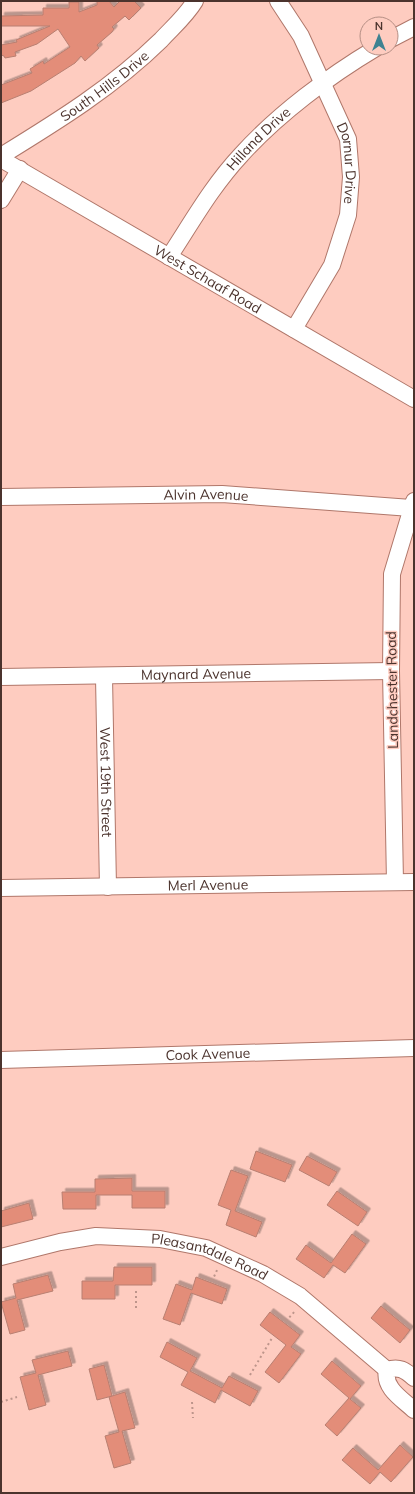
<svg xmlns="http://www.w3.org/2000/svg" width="415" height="1494" font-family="Mulish,sans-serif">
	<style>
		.building { fill: #e38d79; stroke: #b87f71; filter: url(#shadow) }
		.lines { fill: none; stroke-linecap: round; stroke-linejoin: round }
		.minor-casing { stroke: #b0776a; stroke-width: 18 }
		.path { stroke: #bd958b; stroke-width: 2; stroke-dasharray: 2 3; stroke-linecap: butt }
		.minor { stroke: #fff; stroke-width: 16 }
		.labels { text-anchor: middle; stroke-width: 3; stroke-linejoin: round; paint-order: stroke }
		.street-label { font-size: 14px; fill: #4b332d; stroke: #feccc0 }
	</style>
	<defs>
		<filter id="shadow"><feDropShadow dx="3.5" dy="-3.5" stdDeviation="0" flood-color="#0004"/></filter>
	</defs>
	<rect width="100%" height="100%" fill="#feccc0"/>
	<g class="building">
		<path d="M97 1H109L114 7 120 1H134L141 8 129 20 125 16 112 27 114 29 112 32 97 45 99 48 85 61 81 56 75 63 31 91 1 103V85L32 73 30 69 43 61 44 64 70 47 58 29 37 44 15 52 16 56 5 58 4 56 1 55V45L17 42 16 40 50 26H1V16L43 15V8H69V2H79V12L97 5Z"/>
		<path d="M256 1151 292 1165 285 1182 250 1169Z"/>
		<path d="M307 1156 337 1172 329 1186 299 1170Z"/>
		<path d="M231 1170 248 1176 235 1211 262 1222 256 1237 226 1225 231 1210 218 1205Z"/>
		<path d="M132 1178V1191H165V1208H132V1195H96V1209H63L62 1192H95V1179Z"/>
		<path d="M337 1191 367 1212 358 1226 327 1205Z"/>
		<path d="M29 1203 33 1219 1 1227V1211Z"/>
		<path d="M352 1234 366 1244 345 1273 333 1265 324 1278 296 1259 306 1245 331 1263Z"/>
		<path d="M114 1267H152V1285H115V1299H82V1281H113Z"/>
		<path d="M48 1275 53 1291 17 1300 25 1330 10 1334 1 1302 16 1298 13 1284Z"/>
		<path d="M196 1277 227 1289 222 1304 191 1293 180 1325 163 1319 176 1284 192 1290Z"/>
		<path d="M381 1306 410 1330 400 1343 371 1318Z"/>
		<path d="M270 1312 300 1335 291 1347 301 1354 279 1383 265 1372 286 1345 260 1325Z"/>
		<path d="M167 1342 197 1358 190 1371 222 1388 229 1376 258 1391 250 1406 221 1390 215 1403 181 1385 188 1372 160 1357Z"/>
		<path d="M68 1351 72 1366 38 1375 46 1405 29 1410 20 1377 36 1373 32 1360Z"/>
		<path d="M332 1361 361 1386 350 1399 361 1408 337 1436 325 1425 349 1398 321 1374Z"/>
		<path d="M104 1365 112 1396 97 1400 89 1369Z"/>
		<path d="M125 1392 135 1428 122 1431 131 1463 114 1468 105 1436 119 1432 109 1397Z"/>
		<path d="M400 1445 413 1457 391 1482 380 1472 370 1484 342 1460 353 1448 378 1470Z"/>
	</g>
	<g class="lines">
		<g class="minor-casing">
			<g id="minor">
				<path id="s1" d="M278 1 301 36 348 139 351 177 348 215 332 265 294 329"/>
				<path d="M391 39 414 27"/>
				<path id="s2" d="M1 156C58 121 113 87 161 40 173 27 186 16 195 1"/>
				<path id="s3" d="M1 159 414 399"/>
				<path d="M1 200 20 169"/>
				<path id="s4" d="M169 257C192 222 212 186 241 155 278 114 329 76 376 48"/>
				<path id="s5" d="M1 497 222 494 411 508"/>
				<path id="s6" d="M1 677 391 671"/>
				<path id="s7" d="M104 677 108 887"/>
				<path d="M395 882 391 671 392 574 414 501"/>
				<path id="s8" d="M1 888 414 882"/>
				<path id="s9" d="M1 1060 414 1048"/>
				<path id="s10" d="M1 1257 60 1242 96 1236 160 1239 206 1248 263 1274 300 1296 387 1370"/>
				<path d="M414 1378C405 1370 399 1366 387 1370 383 1388 402 1399 414 1410"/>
			</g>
		</g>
		<g class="path">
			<path d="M212 1281 218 1268"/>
			<path d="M136 1291V1308"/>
			<path d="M286 1321 296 1310"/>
			<path d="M250 1375 272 1338"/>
			<path d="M1 1402 17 1397"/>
			<path d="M192 1402 193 1418"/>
		</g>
		<use href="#minor" class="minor"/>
	</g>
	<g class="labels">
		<g class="street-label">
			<text dy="5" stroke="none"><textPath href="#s2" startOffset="125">South Hills Drive</textPath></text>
			<text dy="5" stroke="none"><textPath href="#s4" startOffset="149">Hilland Drive</textPath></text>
			<text dy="5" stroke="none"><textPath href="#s1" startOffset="179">Dornur Drive</textPath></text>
			<text dy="5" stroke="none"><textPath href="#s3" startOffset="239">West Schaaf Road</textPath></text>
			<text dy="5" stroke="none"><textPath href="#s5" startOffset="205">Alvin Avenue</textPath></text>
			<text dy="5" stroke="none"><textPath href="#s6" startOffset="195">Maynard Avenue</textPath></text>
			<text transform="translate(392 690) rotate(-91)" y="5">Landchester Road</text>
			<text dy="5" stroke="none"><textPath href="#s7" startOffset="105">West 19th Street</textPath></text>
			<text dy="5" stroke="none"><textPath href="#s8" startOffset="207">Merl Avenue</textPath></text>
			<text dy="5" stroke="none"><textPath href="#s9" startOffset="207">Cook Avenue</textPath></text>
			<text dy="5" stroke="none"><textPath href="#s10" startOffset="214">Pleasantdale Road</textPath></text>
		</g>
	</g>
	<rect width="415" height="1494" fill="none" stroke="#4b332d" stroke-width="4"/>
	<g transform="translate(379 36)"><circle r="19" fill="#feccc0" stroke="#b68f85"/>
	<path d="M0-3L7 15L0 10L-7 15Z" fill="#3e8291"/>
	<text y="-6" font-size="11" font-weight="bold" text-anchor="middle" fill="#4b332d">N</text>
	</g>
</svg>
